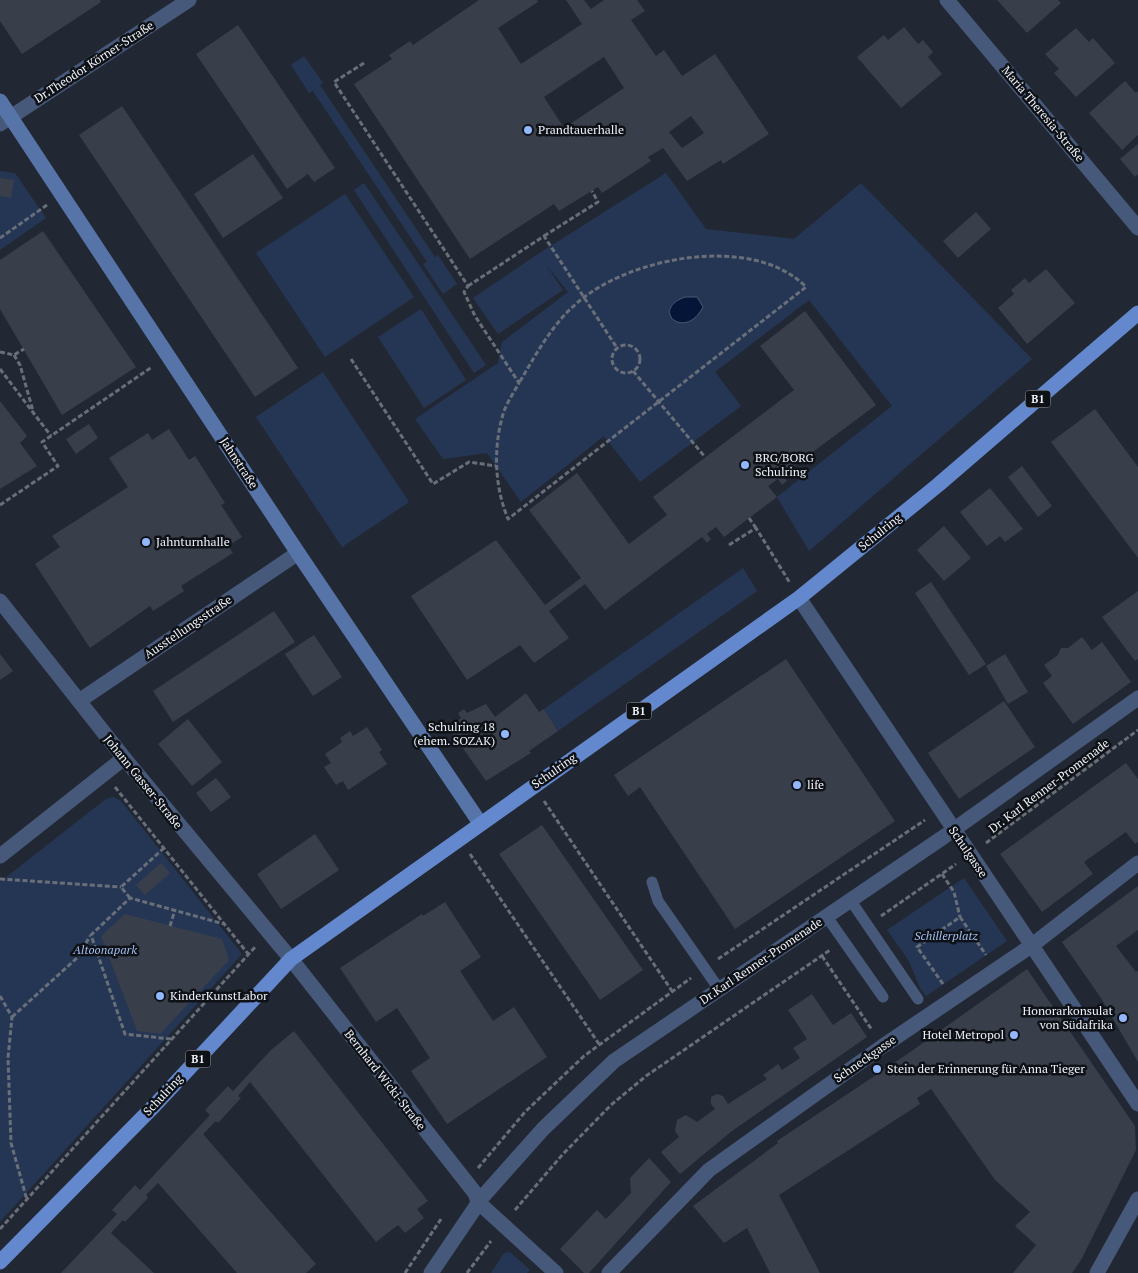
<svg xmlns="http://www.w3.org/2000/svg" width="1138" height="1273" font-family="'PT Serif',serif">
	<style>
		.green { fill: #253655 }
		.water { fill: #051537; stroke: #4b5772 }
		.building { fill: #383e4a; fill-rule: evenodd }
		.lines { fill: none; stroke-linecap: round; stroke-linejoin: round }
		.path { stroke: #696f79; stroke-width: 3; stroke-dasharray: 5 2.5; stroke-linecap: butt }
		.lane { stroke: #47597a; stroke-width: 11 }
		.street { stroke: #47597a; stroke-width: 15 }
		.secondary { stroke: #5774a9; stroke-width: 15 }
		.primary { stroke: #6488cd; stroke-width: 15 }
		.poi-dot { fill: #92b7fd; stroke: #0e1116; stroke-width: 2 }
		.labels { text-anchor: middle; stroke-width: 5; stroke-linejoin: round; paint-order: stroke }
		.shield { fill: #0e1116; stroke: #abaeb6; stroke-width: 1 }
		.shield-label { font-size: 11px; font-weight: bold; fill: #eef2fa }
		.street-label { font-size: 12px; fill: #eef2fa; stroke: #0e1116 }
		.poi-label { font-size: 12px; fill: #eef2fa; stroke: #0e1116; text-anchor: start }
		.park-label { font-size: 12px; font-style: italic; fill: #a2bff4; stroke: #0e1116 }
	</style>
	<rect width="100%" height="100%" fill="#222833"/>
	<g class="green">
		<path d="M304 56 323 83 320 85 435 257 438 255 457 284 443 294 423 264 427 262 313 91 309 93 291 65Z"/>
		<path d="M0 171 15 173 46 218 0 250Z"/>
		<path d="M666 173 706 229 794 239 861 183 1032 359 809 551 777 497 892 406 809 300 715 372 741 406 640 482 604 436 521 502 487 453 443 459 415 419 498 363 502 342 568 292 544 262 563 290 498 334 473 298 538 254Z"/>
		<path d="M364 183 486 365 474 373 354 190Z"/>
		<path d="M345 194 414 297 325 357 256 253Z"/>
		<path d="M421 309 466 380 424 408 378 337Z"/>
		<path d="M323 372 409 502 342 547 256 417Z"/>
		<path d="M743 568 757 591 558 731 544 709Z"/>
		<path d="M113 797 121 801 242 954 0 1222V882L106 799Z"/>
		<path d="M964 878 1007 941 926 996 920 988 909 961 887 930Z"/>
		<path d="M510 1252 530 1270 527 1273H491L504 1253Z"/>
	</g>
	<path class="water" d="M685 297H697L703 307C685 342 649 310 685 297Z"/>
	<g class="building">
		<path d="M0 0H100L101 2 22 54 0 21Z"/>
		<path d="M479 0H537L538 2 498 28 521 64 582 24 566 0H584L591 9 604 0H637L645 11 631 20 656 56 664 50 682 76 715 54 769 134 723 164 721 160 687 181 663 148 648 157 651 161 602 193 598 187 559 211 554 204 470 259 354 84 392 59 389 55 410 41 413 45ZM604 57 624 88 564 128 544 97ZM691 116 704 133 682 148 669 132Z"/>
		<path d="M997 0H1058L1061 3 1027 33Z"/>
		<path d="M238 25 335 168 314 182 308 174 287 189 196 54Z"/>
		<path d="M904 27 918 44 923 40 933 52 928 57 942 74 901 108 857 57 884 35 888 40Z"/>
		<path d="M1076 28 1089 42 1093 38 1115 63 1076 97 1054 73 1059 69 1045 54Z"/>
		<path d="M1125 81 1136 93 1138 91V135L1122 150 1089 113Z"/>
		<path d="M122 106 298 368 255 397 79 135Z"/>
		<path d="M1138 144V174L1135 177 1120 159Z"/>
		<path d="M253 154 283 198 223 238 194 194Z"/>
		<path d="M0 178 14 180 11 198 0 196Z"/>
		<path d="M976 212 991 229 958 258 943 241Z"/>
		<path d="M43 231 136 367 62 415 0 309V260Z"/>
		<path d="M1046 269 1075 303 1027 344 998 308 1014 294 1011 290 1025 278 1029 283Z"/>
		<path d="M805 311 876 405 782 475 787 481 782 485 778 479 768 486 777 497 724 537 716 527 707 534 711 539 707 543 702 537 605 610 585 584 549 611 569 638 534 663 520 645 467 680 411 596 496 540 545 605 581 578 529 510 577 473 629 544 667 515 653 497 794 390 760 346Z"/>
		<path d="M0 401 27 436 20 443 37 466 0 489Z"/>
		<path d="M1095 409 1138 467V558L1051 442Z"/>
		<path d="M89 424 98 438 76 454 66 439Z"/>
		<path d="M169 429 189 460 195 456 225 503 221 505 242 537 228 546 233 553 181 586 184 591 153 611 150 606 90 648 35 564 60 547 52 536 128 487 109 458 148 433 152 440Z"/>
		<path d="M1022 466 1052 506 1038 517 1008 477Z"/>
		<path d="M990 488 1023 529 1005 542 1000 536 987 546 960 512Z"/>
		<path d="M944 526 971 558 944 581 917 550Z"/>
		<path d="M931 582 986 664 969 675 915 593Z"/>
		<path d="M1138 591V659L1135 661 1102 617Z"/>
		<path d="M274 611 295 642 173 722 153 691Z"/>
		<path d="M314 635 342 677 313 696 285 654Z"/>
		<path d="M1082 637 1092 650 1102 642 1131 682 1073 724 1043 683 1052 676 1044 665 1058 655 1061 648H1068Z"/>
		<path d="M0 654 13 671 0 680Z"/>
		<path d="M1005 654 1028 692 1008 704 986 666Z"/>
		<path d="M786 659 895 821 735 929 640 787 628 796 614 775Z"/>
		<path d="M526 693 539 712 544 709 558 731 529 751 531 753 486 781 448 727 461 718 458 713 464 709 467 713 486 704 495 717Z"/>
		<path d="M1004 701 1035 747 959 799 928 753Z"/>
		<path d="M188 719 222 762 192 786 158 744Z"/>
		<path d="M367 727 382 750 379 752 387 764 348 790 343 781 336 785 324 767 331 763 325 754 342 742 340 738 350 731 353 736Z"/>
		<path d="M1126 763 1138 779V842L1135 844 1126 832 1084 862 1093 874 1042 912 1000 854Z"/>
		<path d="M216 778 231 797 211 812 196 793Z"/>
		<path d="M542 825 643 970 600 1000 499 854Z"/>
		<path d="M315 834 339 870 281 909 257 874Z"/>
		<path d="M161 863 170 873 145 895 136 885Z"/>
		<path d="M1138 886V930L1116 946 1136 972 1138 971V1062L1101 998 1062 942Z"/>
		<path d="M445 902 481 957 460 971 493 1021 514 1007 547 1057 447 1124 411 1071 430 1058 397 1008 376 1022 340 968 422 914 423 916Z"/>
		<path d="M125 914 222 939 229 960 160 1034 137 1031 101 936Z"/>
		<path d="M1027 969 1135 1126 1136 1150 1081 1260 1072 1273H1013L1036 1245 1015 1226 1030 1212 995 1180 931 1089 917 1098 920 1104 779 1195 820 1273H770L747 1228 724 1243 693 1206 778 1143 777 1141 906 1055Z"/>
		<path d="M812 994 833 1025 851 1013 867 1037 732 1131 680 1174 661 1152 679 1137 675 1131 677 1120 686 1115 697 1122 715 1109 711 1104V1097L717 1094 723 1096 728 1104 767 1079 763 1075 778 1064 782 1070 800 1058 793 1048 807 1039 788 1010Z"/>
		<path d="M294 1031 428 1201 417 1209 424 1218 405 1233 398 1225 376 1242 250 1082 238 1096 241 1098 218 1123 216 1121 203 1134 316 1264 306 1273H237L158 1183 146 1195 148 1198 125 1222 123 1220 111 1233 154 1273H61L117 1214 112 1210 135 1185 140 1190 210 1115 205 1110 228 1086 233 1091 271 1050Z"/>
		<path d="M649 1158 671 1182 589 1273H584L560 1249 597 1210 606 1219 631 1193 630 1178Z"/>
	</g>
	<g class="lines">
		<g class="path">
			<path d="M364 63 334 82 468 286 464 292 475 316 519 383C514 392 508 401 504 411 493 446 494 485 508 519L806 287C753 233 629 257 577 303 552 324 535 356 519 383"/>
			<path d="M544 236 598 202 592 191"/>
			<path d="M0 238 47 205"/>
			<path d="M468 286 544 236 617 348"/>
			<circle cx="626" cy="359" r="14"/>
			<path d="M0 352 14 355 24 349"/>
			<path d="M14 355 20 365 33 411"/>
			<path d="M351 359 433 484 469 462 496 466"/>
			<path d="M0 369 51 436"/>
			<path d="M633 371 705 457"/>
			<path d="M0 505 58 466 42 442 152 367"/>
			<path d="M749 518 756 528"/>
			<path d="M729 545 756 528 790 583"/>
			<path d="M115 787 249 955"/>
			<path d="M544 801 672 991"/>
			<path d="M986 843 1138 730"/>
			<path d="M470 854 599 1044"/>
			<path d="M942 874 954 892 960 917"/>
			<path d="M0 879 121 887"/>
			<path d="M130 898 121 887 164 848"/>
			<path d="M881 916 956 864"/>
			<path d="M170 926 175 910"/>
			<path d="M822 956 872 1030"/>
			<path d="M718 959 925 820"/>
			<path d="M943 984 917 947 960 917 986 955"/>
			<path d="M0 996 12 1017 8 1058 11 1143 27 1200"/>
			<path d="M12 1017 78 957 90 936"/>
			<path d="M171 1039 125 1034 91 935 130 898 224 924"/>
			<path d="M478 1168 525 1112 584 1056 691 978"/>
			<path d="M515 1210 563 1154 611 1105 646 1076 830 950"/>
			<path d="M0 1229 256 946"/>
			<path d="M405 1273 441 1219"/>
			<path d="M467 1273 491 1241"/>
		</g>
		<g class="lane">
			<path d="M652 882 658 901 719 989"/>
			<path d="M851 901 918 999"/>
			<path d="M827 917 883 997"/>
		</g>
		<g class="street">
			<path d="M947 0 1138 228"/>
			<path d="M0 124 189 0"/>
			<path d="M799 598 1138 1104"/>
			<path d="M0 601 124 758 291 959 475 1193 478 1202"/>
			<path d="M79 701 298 553"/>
			<path d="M0 856 124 758"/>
			<path d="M478 1202 556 1273"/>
			<path d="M431 1273 475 1208 478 1202 543 1129 614 1061 942 838 1138 698"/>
			<path d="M609 1273 709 1170 883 1046 1031 946 1138 863"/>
			<path d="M1097 1273 1138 1199"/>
		</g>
		<path class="secondary" d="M0 101 298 553 480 823"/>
		<path class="primary" d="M0 1262 154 1106 291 959 799 598 938 485 1138 313"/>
	</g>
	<g class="poi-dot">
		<circle cx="528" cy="130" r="5"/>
		<circle cx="745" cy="465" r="5"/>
		<circle cx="146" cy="542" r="5"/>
		<circle cx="505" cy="734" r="5"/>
		<circle cx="797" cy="785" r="5"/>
		<circle cx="160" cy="996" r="5"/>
		<circle cx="1123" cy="1018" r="5"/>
		<circle cx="1014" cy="1035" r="5"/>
		<circle cx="877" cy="1069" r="5"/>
	</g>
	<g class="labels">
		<g class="shield">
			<rect x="1025.5" y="390.5" width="25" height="17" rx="4"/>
			<rect x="626.5" y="702.5" width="25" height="17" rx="4"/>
			<rect x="185.5" y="1050.5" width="25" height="17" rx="4"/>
		</g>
		<g class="shield-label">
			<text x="1038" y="403">B1</text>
			<text x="639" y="715">B1</text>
			<text x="198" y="1063">B1</text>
		</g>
		<g class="street-label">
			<text transform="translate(94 62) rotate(-33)" y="4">Dr.Theodor Körner-Straße</text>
			<text transform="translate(1043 114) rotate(50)" y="4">Maria Theresia-Straße</text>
			<text transform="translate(239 463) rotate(57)" y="4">Jahnstraße</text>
			<text transform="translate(880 532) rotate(-39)" y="4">Schulring</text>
			<text transform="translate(188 627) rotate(-34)" y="4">Ausstellungsstraße</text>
			<text transform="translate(554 771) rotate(-35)" y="4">Schulring</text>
			<text transform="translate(143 782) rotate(51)" y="4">Johann Gasser-Straße</text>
			<text transform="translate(1049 786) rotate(-37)" y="4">Dr. Karl Renner-Promenade</text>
			<text transform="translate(968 852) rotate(56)" y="4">Schulgasse</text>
			<text transform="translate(761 961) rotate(-34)" y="4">Dr.Karl Renner-Promenade</text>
			<text transform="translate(865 1059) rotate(-35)" y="4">Schneckgasse</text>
			<text transform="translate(385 1080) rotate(52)" y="4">Bernhard Wicki-Straße</text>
			<text transform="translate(163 1095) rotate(-47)" y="4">Schulring</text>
		</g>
		<g class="poi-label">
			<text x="538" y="134">Prandtauerhalle</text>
			<text x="755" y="462">BRG/BORG<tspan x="755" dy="14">Schulring</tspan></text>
			<text x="156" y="546">Jahnturnhalle</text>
			<text x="495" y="731" text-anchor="end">Schulring 18<tspan x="495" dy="14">(ehem. SOZAK)</tspan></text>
			<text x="807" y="789">life</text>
			<text x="170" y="1000">KinderKunstLabor</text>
			<text x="1113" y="1015" text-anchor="end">Honorarkonsulat<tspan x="1113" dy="14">von Südafrika</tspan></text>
			<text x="1004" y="1039" text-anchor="end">Hotel Metropol</text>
			<text x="887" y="1073">Stein der Erinnerung für Anna Tieger</text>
		</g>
		<g class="park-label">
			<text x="946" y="940">Schillerplatz</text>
			<text x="105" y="954">Altoonapark</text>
		</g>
	</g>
</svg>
